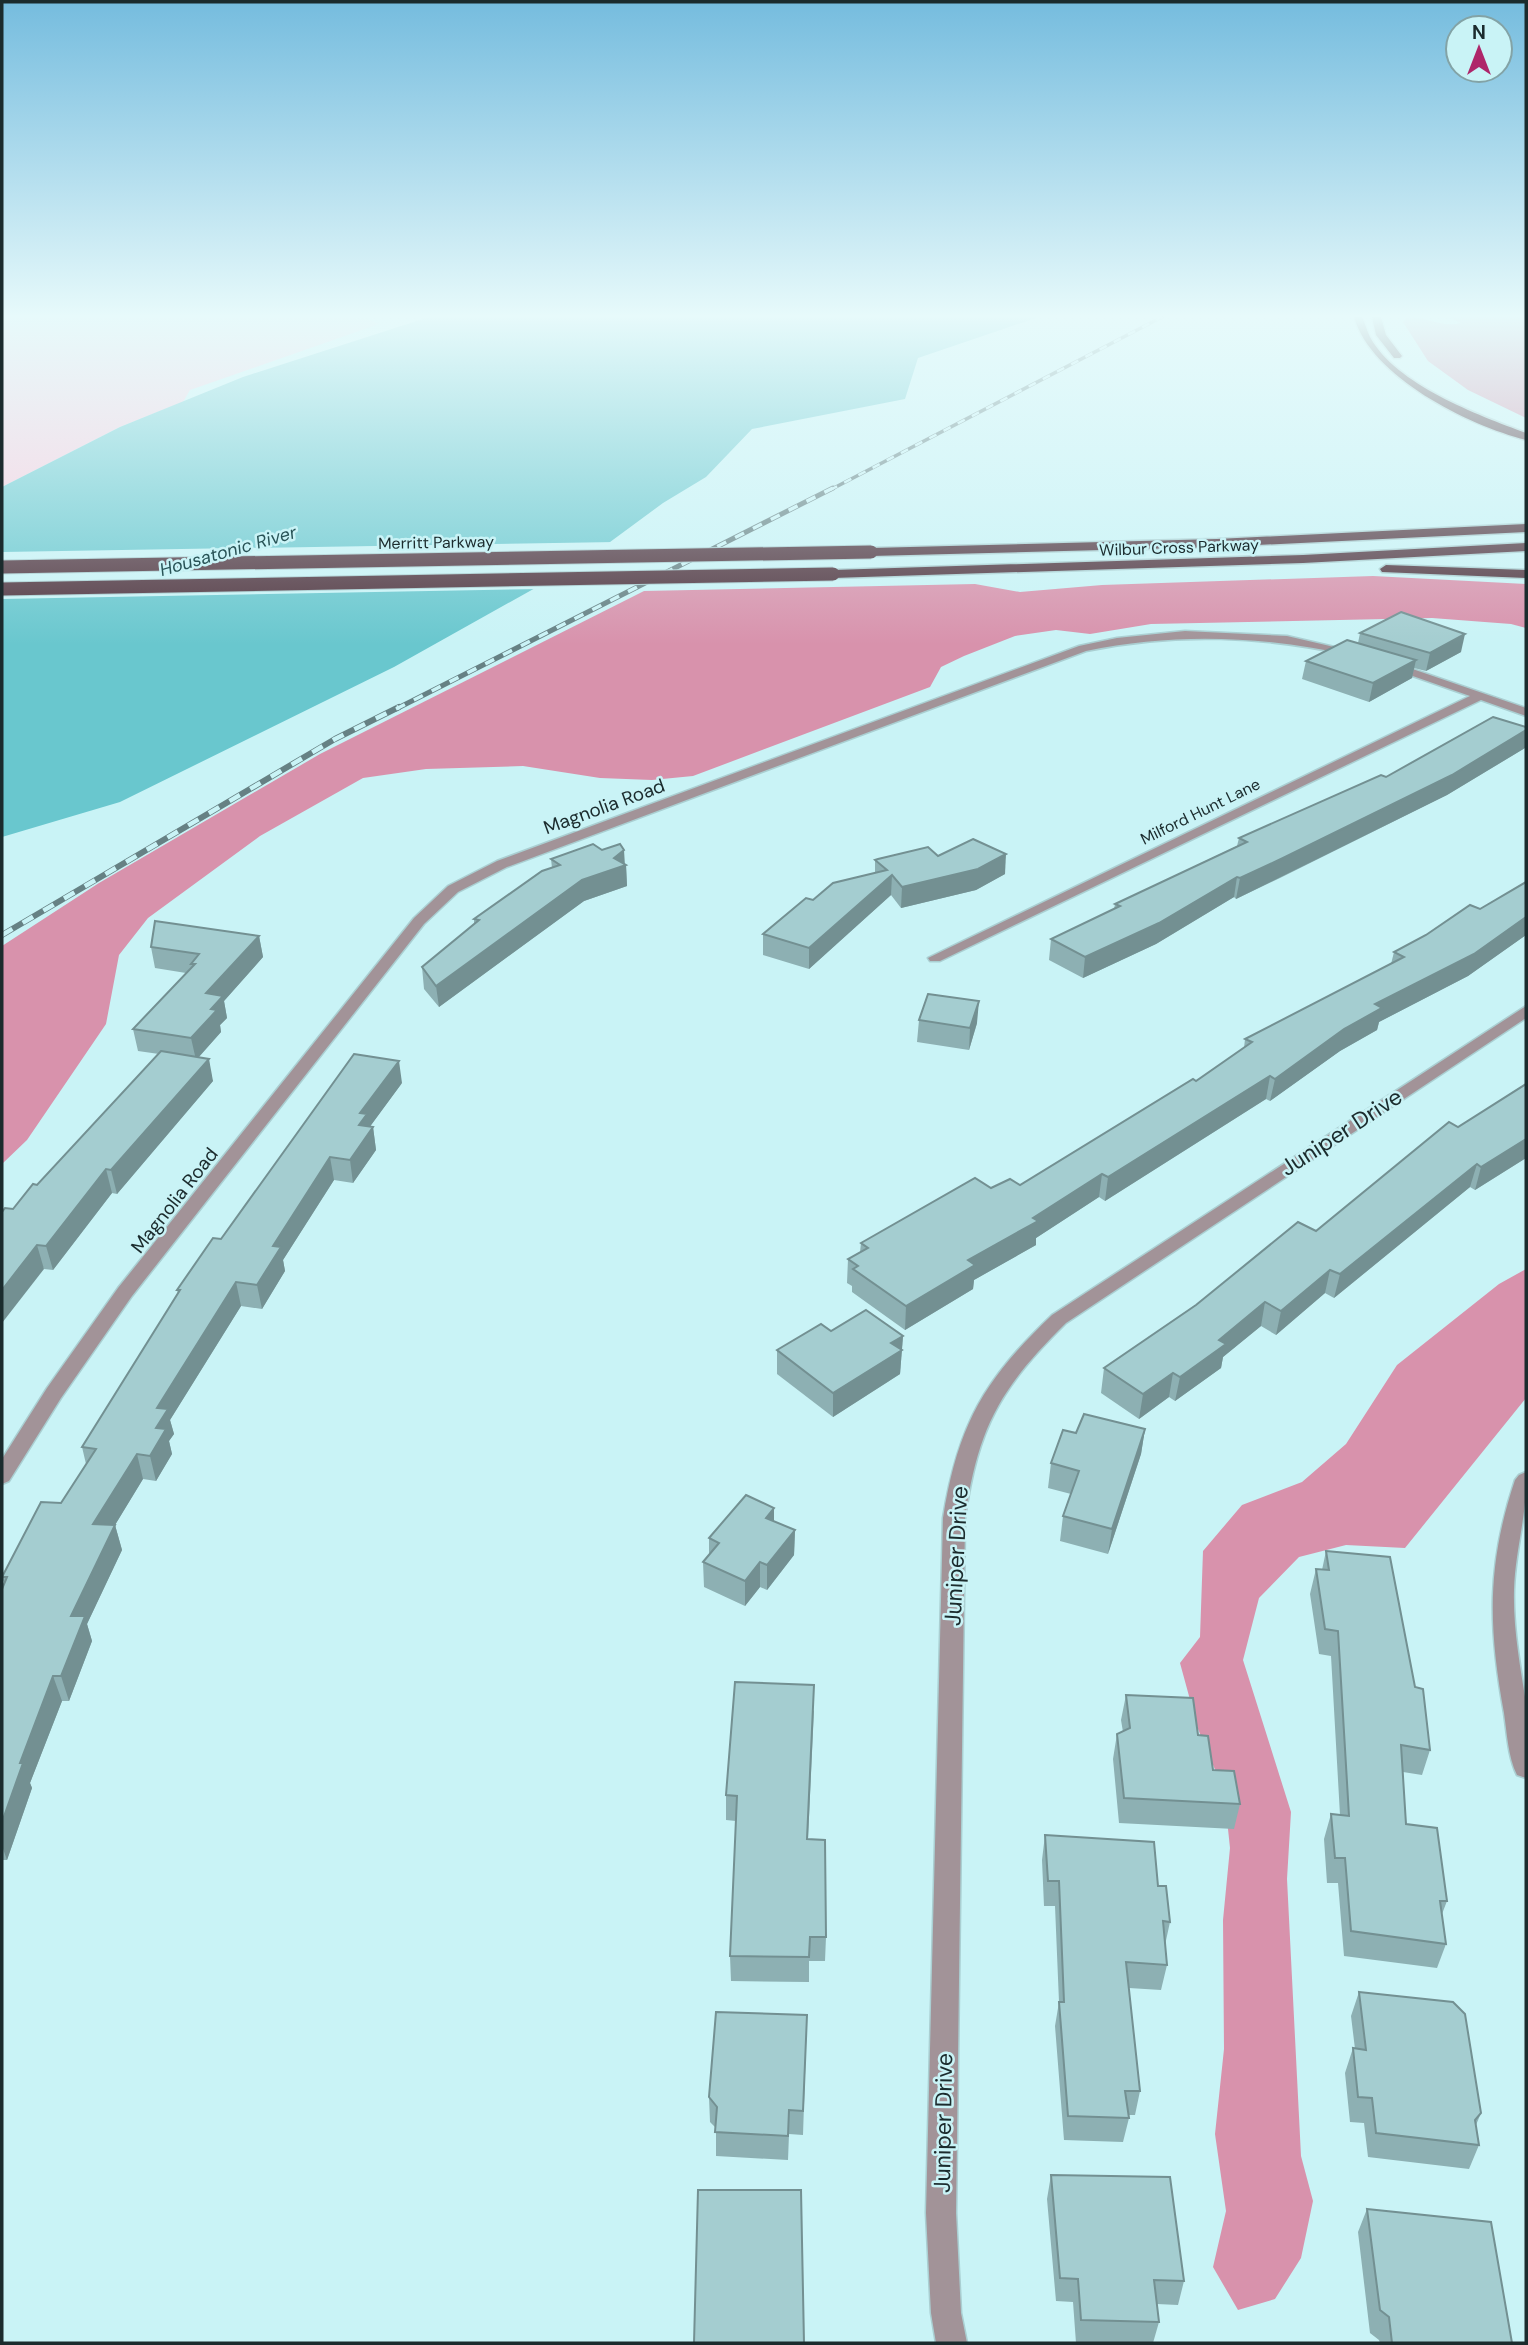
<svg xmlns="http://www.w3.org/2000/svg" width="1528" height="2345" font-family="'DM Sans',sans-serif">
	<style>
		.green { fill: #fcccdd }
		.forest { fill: #d892ac }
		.water { fill: #69c7ce }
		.pier { fill: #c9f3f6 }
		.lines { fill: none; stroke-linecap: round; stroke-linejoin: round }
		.street-casing { stroke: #aacfd2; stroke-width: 3 }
		.highway-casing { stroke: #aacfd2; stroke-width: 3 }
		.street { fill: #a29398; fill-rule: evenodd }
		.highway { fill: #4f333e; fill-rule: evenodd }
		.rail-far2-casing { stroke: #668184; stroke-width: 3.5 }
		.rail-far1-casing { stroke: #668184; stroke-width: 5 }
		.rail-casing { stroke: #668184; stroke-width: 6 }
		.rail-far2 { stroke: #c9f3f6; stroke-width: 2.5; stroke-dasharray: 8; stroke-linecap: butt }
		.rail-far1 { stroke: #c9f3f6; stroke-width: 3.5; stroke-dasharray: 10; stroke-linecap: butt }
		.rail { stroke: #c9f3f6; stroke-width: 4.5; stroke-dasharray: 12; stroke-linecap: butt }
		.highway-bridge-casing { stroke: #aacfd2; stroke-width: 15; stroke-linecap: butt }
		.highway-bridge { stroke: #4f333e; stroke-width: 13 }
		.wall { fill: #8db0b3 }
		.shaded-wall { fill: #739092 }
		.building { fill: #a4cdd0; stroke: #739092; stroke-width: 2 }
		.labels { text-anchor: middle; stroke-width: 5; stroke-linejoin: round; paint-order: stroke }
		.far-street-label { font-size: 16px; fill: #1b2b2d; stroke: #c9f3f6 }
		.far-water-label { font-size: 18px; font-style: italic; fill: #285356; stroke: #c9f3f6 }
		.street-label { font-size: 19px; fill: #1b2b2d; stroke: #c9f3f6 }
		.near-street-label { font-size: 23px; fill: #1b2b2d; stroke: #c9f3f6 }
	</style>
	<rect width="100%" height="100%" fill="#c9f3f6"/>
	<path class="green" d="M2 317H325L368 319 379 324 190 390 183 402 120 427 2 487Z"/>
	<g class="forest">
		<path d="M1408 317C1426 317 1444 328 1461 323L1448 317H1526V418L1468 390 1428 361 1403 322Z"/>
		<path d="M1373 576 1526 584V628L1511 624 1432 618 1151 624 1090 634 1056 630 1015 636 964 656 941 667 930 687 693 776 652 780 600 778 523 766 426 769 363 778 260 836 148 918 119 955 106 1024 27 1140 2 1164V946L99 883 320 754 644 591 975 584 1020 592 1102 585Z"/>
		<path d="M1526 1269V1398L1405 1548 1346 1545 1299 1557 1259 1598 1243 1660 1291 1812 1287 1879 1297 2077 1301 2156 1313 2201 1301 2258 1275 2299 1238 2310 1213 2267 1226 2211 1215 2134 1224 2049 1223 1920 1230 1848 1224 1791 1198 1729 1180 1663 1200 1637 1203 1551 1242 1505 1302 1482 1346 1444 1397 1365 1499 1284Z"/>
	</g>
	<path class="water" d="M429 317H1039L918 358 905 399 752 429 706 477 663 503 587 559 394 667 120 802 2 837V487L120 427 243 377Z"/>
	<path class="pier" d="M616 542 589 562 540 589 2 599V552Z"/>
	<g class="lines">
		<g class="street-casing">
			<g id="street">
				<path d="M1185 631 1287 636 1360 653 1354 656C1264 636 1177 632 1086 651L507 867 458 892 424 924 132 1296 61 1398 9 1481 2 1484V1459L47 1388 118 1288 414 918 448 886 497 861 1079 646 1117 638Z"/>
				<path d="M1387 663H1395L1526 708V716L1481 700 940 961H930L928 958 1470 696 1387 667Z"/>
				<path d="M1526 1006V1018L1066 1323C1000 1388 978 1427 965 1518L956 2213 961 2313 967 2343H936L931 2313 926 2213 943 1518C958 1424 984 1380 1052 1315Z"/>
				<path d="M1526 1472C1528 1512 1515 1550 1514 1590 1513 1628 1520 1665 1526 1703 1528 1727 1527 1755 1526 1778L1517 1775C1508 1757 1507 1733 1504 1713 1488 1626 1487 1564 1515 1480L1519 1475Z"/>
			</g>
		</g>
		<g class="highway-casing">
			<g id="highway">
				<path d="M1354 317H1362C1365 323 1367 331 1370 337 1396 385 1478 415 1526 433V440C1468 425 1371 377 1354 317Z"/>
				<path d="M1372 317H1381L1386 335 1402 356 1400 358H1394L1376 335Z"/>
				<path d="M1526 524V532L1217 547 871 556 865 552 871 548 1217 539Z"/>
				<path d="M1526 543V551L1303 563 833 578 827 574 833 570 1303 555Z"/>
				<path d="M1386 565 1526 570V578L1382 572 1380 569Z"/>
			</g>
		</g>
		<use href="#street" class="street"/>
		<use href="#highway" class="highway"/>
		<g class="rail-far2-casing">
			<path id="rail-far2" d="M830 490 1162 317"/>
		</g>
		<g class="rail-far1-casing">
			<path id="rail-far1" d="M396 709 833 488"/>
		</g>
		<g class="rail-casing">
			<path id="rail" d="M2 935 335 739 399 707"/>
		</g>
		<use href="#rail-far2" class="rail-far2"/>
		<use href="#rail-far1" class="rail-far1"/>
		<use href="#rail" class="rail"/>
		<g class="highway-bridge-casing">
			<g id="highway-bridge">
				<path d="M2 567 871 552"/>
				<path d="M2 589 833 574"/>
			</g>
		</g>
		<use href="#highway-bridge" class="highway-bridge"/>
	</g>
	<g class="wall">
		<path d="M1360 633 1461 652 1426 671 1414 668 1412 678 1369 702 1302 679 1306 661 1358 643Z"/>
		<path d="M1525 748 1447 795 1280 878 1236 899 1234 897 1156 944 1083 978 1049 960 1051 939 1114 909 1115 904 1237 846 1239 838 1386 777Z"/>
		<path d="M938 856 1005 874 976 890 901 908 891 895 809 969 763 955V934L813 900 875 873V860Z"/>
		<path d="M551 859 625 864 626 865 627 886 584 901 439 1007 424 989 422 967 474 925V919L552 868Z"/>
		<path d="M1526 882V935L1468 976 1379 1022 1377 1030 1340 1051 1270 1101 1266 1099 1105 1201 1099 1197 1036 1238V1245L974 1280 973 1289 905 1330 852 1292V1286L847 1283 848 1259 860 1252 861 1243 991 1188 1020 1185 1196 1081 1244 1048 1245 1039 1391 964 1394 952 1480 909Z"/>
		<path d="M259 936 263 957 224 1001 227 1018 220 1025 221 1032 199 1057 213 1081 117 1194 112 1193 53 1270 44 1269 13 1209 37 1185 159 1054 138 1051 133 1029 186 973 155 968 151 947Z"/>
		<path d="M919 1020 977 1023 969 1050 917 1042Z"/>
		<path d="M1526 1081V1158L1475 1190 1470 1187 1334 1298 1325 1293 1276 1335 1261 1326 1223 1357 1221 1368 1175 1401 1169 1397 1139 1419 1101 1393 1104 1368 1316 1231 1458 1127 1525 1084Z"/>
		<path d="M402 1083 370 1126 373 1127 376 1150 353 1183 334 1180 283 1260 285 1271 262 1309 241 1306 170 1420 174 1434 169 1441 172 1454 156 1481 143 1479 115 1525 122 1550 87 1624 92 1641 69 1701H62L30 1783 32 1788 7 1860H2V1589L4 1583 2 1577 61 1503 86 1464 82 1447 178 1294 177 1290 221 1239Z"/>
		<path d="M831 1331 903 1336 900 1374 833 1417 777 1374V1350Z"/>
		<path d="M1145 1429 1141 1454 1108 1554 1060 1541 1063 1516 1071 1494 1048 1488 1051 1463 1076 1433Z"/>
		<path d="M774 1508V1521L795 1530 794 1555 767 1590 760 1587 745 1606 704 1587 703 1562 709 1555V1538Z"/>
		<path d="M1326 1551 1415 1687 1430 1750 1422 1775 1403 1772 1406 1824 1447 1901 1442 1914 1446 1944 1437 1968 1344 1956 1338 1883H1327L1324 1839 1331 1814 1340 1815 1331 1656 1319 1654 1310 1594 1316 1569 1322 1570Z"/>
		<path d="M1126 1695 1198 1735 1213 1770 1240 1804 1234 1829 1119 1823 1113 1759 1117 1734 1123 1732 1121 1720Z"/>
		<path d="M814 1710 808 1839 826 1937 825 1961H809V1982L731 1981 730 1956 736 1821 726 1820V1795Z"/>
		<path d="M1045 1835 1158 1886 1170 1922 1165 1945 1167 1965 1161 1990 1129 1988 1140 2091 1135 2115H1128L1129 2118 1123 2142 1064 2140 1055 2026 1059 2002 1055 1906H1044L1042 1860Z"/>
		<path d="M1359 1992 1481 2113 1476 2125 1479 2145 1469 2169 1368 2157 1364 2123 1350 2122 1345 2073 1353 2048 1355 2049 1351 2016Z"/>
		<path d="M807 2015 803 2135 789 2134 788 2160 716 2156V2128L710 2122 709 2097Z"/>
		<path d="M1051 2175 1184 2281 1178 2305 1157 2304 1159 2322 1153 2343H1076L1073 2302 1056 2301 1047 2199Z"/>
		<path d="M1367 2209 1512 2343H1380L1379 2340 1370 2333 1358 2232Z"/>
	</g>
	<g class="shaded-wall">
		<path d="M1465 634 1461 652 1426 671 1430 653Z"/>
		<path d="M1416 660 1412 678 1369 702 1373 683Z"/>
		<path d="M1526 730V741L1525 748 1447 795 1236 899 1240 878Z"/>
		<path d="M624 850 625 866 626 865 627 886 584 901 439 1007 436 986Z"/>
		<path d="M1006 854 1005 874 976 890 901 908 902 887Z"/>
		<path d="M892 875 891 895 809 969V948Z"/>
		<path d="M1237 877 1234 897 1156 944 1083 978 1085 957Z"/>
		<path d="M1526 917V935L1468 976 1379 1022 1377 1030 1340 1051 1270 1101 1275 1079 1375 1004Z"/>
		<path d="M259 936 263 957 224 1001 227 1018 220 1025 221 1032 196 1060 191 1038 206 993Z"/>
		<path d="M979 1001 977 1023 969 1050 970 1028Z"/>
		<path d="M209 1059 213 1081 117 1194 111 1170Z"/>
		<path d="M399 1061 402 1083 369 1128 373 1127 376 1150 353 1183 350 1160 360 1113Z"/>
		<path d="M1270 1076 1266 1099 1105 1201 1108 1177Z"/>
		<path d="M1526 1127V1158L1475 1190 1481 1167Z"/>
		<path d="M330 1157 334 1180 283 1260 285 1271 262 1309 257 1285 273 1246Z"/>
		<path d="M1477 1164 1470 1187 1334 1298 1340 1274Z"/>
		<path d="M106 1169 112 1193 53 1270 46 1246Z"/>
		<path d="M1102 1174 1099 1197 1036 1238V1245L974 1280 973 1289 905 1330 906 1306 968 1260Z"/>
		<path d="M37 1245 44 1269 2 1323V1290Z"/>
		<path d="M1330 1270 1325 1293 1276 1335 1281 1311Z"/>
		<path d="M236 1282 241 1306 170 1420 174 1434 169 1441 172 1454 156 1481 150 1456 156 1428 157 1408Z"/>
		<path d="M1265 1302 1261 1326 1223 1357 1221 1368 1175 1401 1180 1377 1219 1340Z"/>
		<path d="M903 1336 900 1374 833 1417V1393L891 1343Z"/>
		<path d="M1173 1373 1169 1397 1139 1419 1143 1394Z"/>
		<path d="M1145 1429 1141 1454 1108 1554 1112 1529Z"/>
		<path d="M137 1454 143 1479 115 1525 122 1550 87 1624 92 1641 69 1701 61 1676 71 1616 93 1524Z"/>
		<path d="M774 1508V1532L766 1518Z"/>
		<path d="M795 1530 794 1555 767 1590V1565Z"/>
		<path d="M760 1562V1587L745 1606V1581Z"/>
		<path d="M53 1676 62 1701 30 1783 32 1788 7 1860 2 1846V1822L20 1763Z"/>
	</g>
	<g class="building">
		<path d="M1401 612 1465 634 1430 653 1360 633Z"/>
		<path d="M1347 640 1416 660 1373 683 1306 661Z"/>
		<path d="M1493 717 1526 727V730L1452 775 1283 858 1240 878 1237 877 1159 923 1085 957 1051 939 1120 906 1115 904 1247 842 1239 838 1381 775 1386 777Z"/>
		<path d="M973 839 1006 854 978 869 902 887 892 875 809 948 763 934 806 898 813 900 833 883 887 870 875 860 878 859 928 847 938 856Z"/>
		<path d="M593 844 602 850 620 844 624 850 614 858 626 865 582 880 436 986 422 967 479 920 474 919 542 871 560 865 551 859Z"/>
		<path d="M1526 882V917L1474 954 1375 1004 1382 1008 1344 1029 1275 1079 1270 1076 1108 1177 1102 1174 1033 1218 1038 1221 968 1260 975 1265 906 1306 853 1269 858 1266 848 1259 868 1248 861 1243 975 1178 991 1188 1010 1179 1020 1185 1193 1079 1196 1081 1252 1042 1245 1039 1404 957 1394 952 1426 935 1470 905 1480 909Z"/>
		<path d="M155 921 259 936 206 993 223 996 211 1009 217 1010 191 1038 133 1029 195 964H191L199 954 151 947Z"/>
		<path d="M928 994 979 1001 970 1028 919 1020Z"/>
		<path d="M161 1051 209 1059 111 1170 106 1169 46 1246 37 1245 2 1290V1212L5 1208 13 1209 33 1184 37 1185Z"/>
		<path d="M354 1054 399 1061 360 1113 367 1114 359 1125 373 1127 350 1160 330 1157 273 1246 281 1247 257 1285 236 1282 157 1408 168 1409 156 1428 166 1429 150 1456 137 1454 93 1524 115 1525 71 1616H85L61 1676H53L20 1763H23L2 1822V1589L7 1577H2L41 1502 61 1503 96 1449 82 1447 180 1290H177L213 1238 221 1239Z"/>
		<path d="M1526 1084V1139L1481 1167 1477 1164 1340 1274 1330 1270 1281 1311 1265 1302 1219 1340 1226 1344 1180 1377 1173 1373 1143 1394 1104 1368 1196 1305 1298 1222 1316 1231 1449 1122 1458 1127Z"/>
		<path d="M866 1310 903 1336 891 1343 902 1350 833 1393 777 1350 821 1324 831 1331Z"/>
		<path d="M1084 1414 1145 1429 1112 1529 1063 1516 1079 1471 1051 1463 1063 1430 1076 1433Z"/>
		<path d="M746 1495 774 1508 766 1518 795 1530 767 1565 760 1562 745 1581 703 1562 719 1543 709 1538Z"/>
		<path d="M1326 1551 1390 1557 1415 1687 1423 1689 1430 1750 1401 1745 1406 1824 1437 1828 1447 1901H1440L1446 1944 1351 1931 1345 1858H1335L1331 1814 1349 1816 1338 1631 1325 1629 1316 1569 1329 1570Z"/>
		<path d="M735 1682 814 1685 807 1839 825 1840 826 1937H810L809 1957 730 1956 737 1796 726 1795Z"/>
		<path d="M1126 1695 1193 1698 1198 1735 1208 1736 1213 1770 1234 1771 1240 1804 1124 1798 1117 1734 1130 1728Z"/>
		<path d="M1045 1835 1154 1842 1158 1886H1166L1170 1922 1163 1921 1167 1965 1126 1962 1140 2091H1125L1129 2118 1068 2116 1059 2002H1064L1059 1881H1048Z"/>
		<path d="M1359 1992 1453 2002 1465 2014 1481 2113 1475 2120 1479 2145 1376 2133 1372 2098 1358 2097 1353 2048 1366 2050Z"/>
		<path d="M716 2012 807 2015 803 2111 789 2110 788 2136 715 2132 717 2107 709 2097Z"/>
		<path d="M1051 2175 1170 2177 1184 2281 1154 2280 1159 2322 1081 2320 1078 2279 1060 2278Z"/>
		<path d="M698 2190H801L804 2343H694Z"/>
		<path d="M1367 2209 1491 2222 1512 2343H1392L1389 2317 1380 2310Z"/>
	</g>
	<linearGradient id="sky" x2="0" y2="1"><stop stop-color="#75bcde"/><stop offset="0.49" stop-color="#e7fafb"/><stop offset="1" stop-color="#e7fafb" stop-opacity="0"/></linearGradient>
	<rect width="1528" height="645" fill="url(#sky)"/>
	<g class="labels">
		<g class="far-street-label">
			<text transform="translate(436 542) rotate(-1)" y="6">Merritt Parkway</text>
			<text transform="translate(1179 547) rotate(-2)" y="6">Wilbur Cross Parkway</text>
			<text transform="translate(1200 811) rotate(-26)" y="6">Milford Hunt Lane</text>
		</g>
		<g class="far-water-label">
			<text transform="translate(228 551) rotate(-16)" y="6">Housatonic River</text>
		</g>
		<g class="street-label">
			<text transform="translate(604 806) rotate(-20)" y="7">Magnolia Road</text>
			<text transform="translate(174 1200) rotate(-52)" y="7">Magnolia Road</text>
		</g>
		<g class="near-street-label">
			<text transform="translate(1341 1132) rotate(-33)" y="8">Juniper Drive</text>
			<text transform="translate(956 1556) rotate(-87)" y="8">Juniper Drive</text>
			<text transform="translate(943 2123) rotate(-89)" y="8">Juniper Drive</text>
		</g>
	</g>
	<rect width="1528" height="2345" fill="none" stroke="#1b2b2d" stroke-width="7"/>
	<g transform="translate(1479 49)"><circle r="33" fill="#c9f3f6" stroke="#83a3a6" stroke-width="2"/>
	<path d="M0-5L12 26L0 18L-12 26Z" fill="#ae266a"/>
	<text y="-10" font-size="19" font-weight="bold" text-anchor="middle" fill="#1b2b2d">N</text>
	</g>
</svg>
